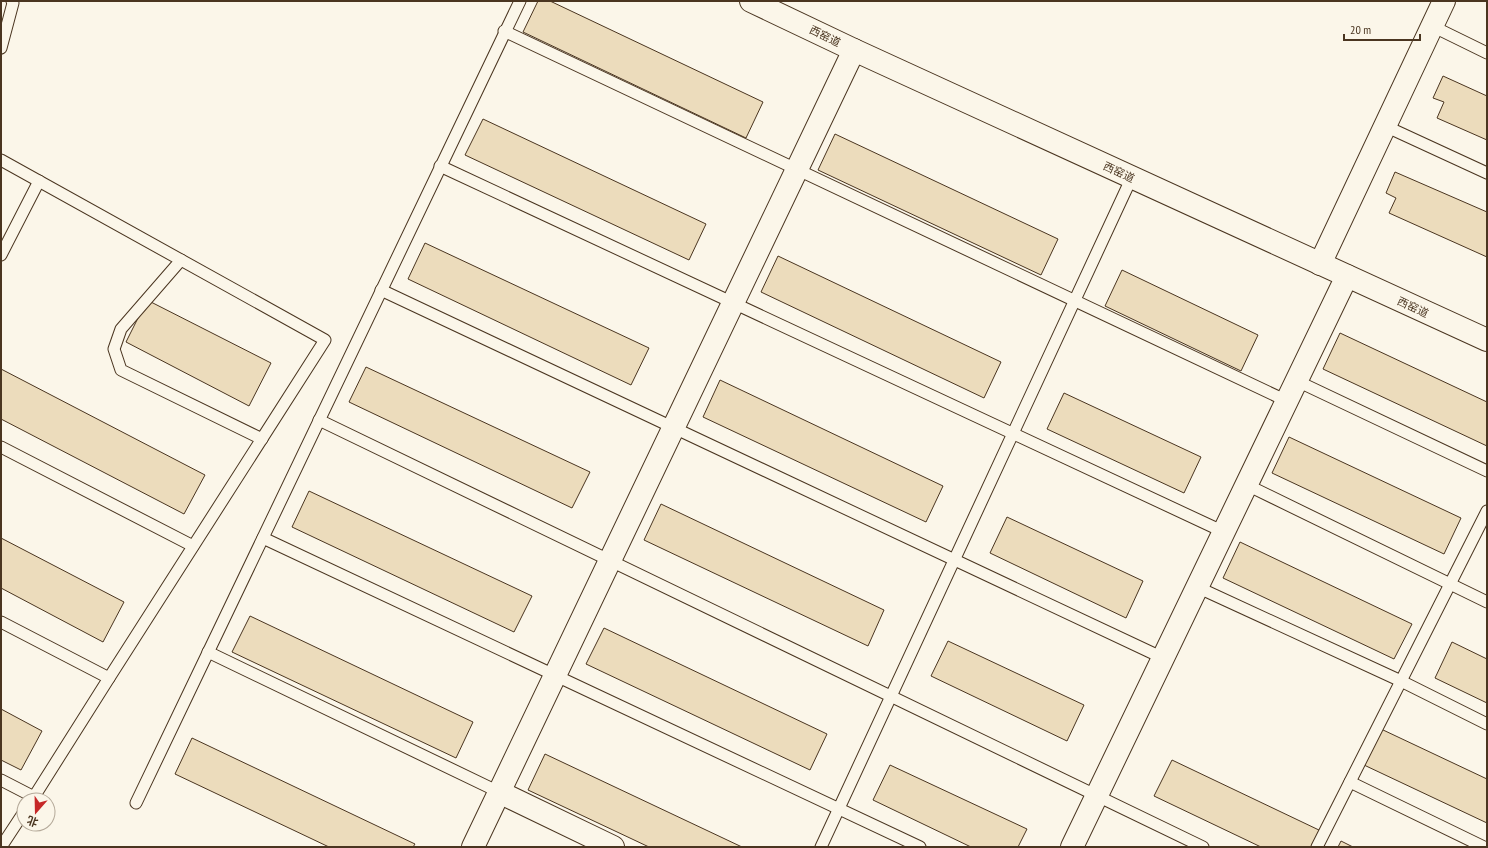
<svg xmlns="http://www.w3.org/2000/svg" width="1488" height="848" font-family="'PT Sans Narrow','Noto Sans SC',sans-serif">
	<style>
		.building { fill: #ecdcbc; stroke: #4a3520 }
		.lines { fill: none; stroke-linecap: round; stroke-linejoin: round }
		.service-casing { stroke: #4a3520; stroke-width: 13 }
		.minor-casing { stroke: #4a3520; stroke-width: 24 }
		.tertiary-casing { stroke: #4a3520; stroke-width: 24 }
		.service { stroke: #fbf6e9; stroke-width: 11 }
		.minor { stroke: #fbf6e9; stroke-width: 22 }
		.tertiary { stroke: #fbf6e9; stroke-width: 22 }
		.labels { text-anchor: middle; stroke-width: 3; stroke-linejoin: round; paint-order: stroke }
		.street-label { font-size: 11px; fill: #4a3520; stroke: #fbf6e9 }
	</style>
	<rect width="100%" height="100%" fill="#fbf6e9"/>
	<g class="building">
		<path d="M538 1H550L763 102 746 138 523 32Z"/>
		<path d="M1443 76 1487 96V140L1437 118 1444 102 1433 98Z"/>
		<path d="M483 119 706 224 689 260 465 155Z"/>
		<path d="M835 134 1058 239 1041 275 818 170Z"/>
		<path d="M1395 172 1487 212V257L1389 213 1396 198 1386 193Z"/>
		<path d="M425 243 649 348 631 385 408 279Z"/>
		<path d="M778 256 1001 362 984 398 761 292Z"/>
		<path d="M1122 270 1258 335 1241 371 1105 306Z"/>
		<path d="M147 300 271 363 249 406 126 342Z"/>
		<path d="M1340 333 1487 402V446L1323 369Z"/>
		<path d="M366 367 590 472 572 508 349 402Z"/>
		<path d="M1 369 205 475 184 514 1 419Z"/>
		<path d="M720 380 943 486 926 522 703 417Z"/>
		<path d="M1064 393 1201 457 1184 493 1047 429Z"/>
		<path d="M1289 437 1461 518 1444 554 1272 473Z"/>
		<path d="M309 491 532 596 514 632 292 527Z"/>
		<path d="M661 504 884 610 868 646 644 540Z"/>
		<path d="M1007 517 1143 581 1126 618 990 553Z"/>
		<path d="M1 538 124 602 103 642 1 588Z"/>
		<path d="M1240 542 1412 624 1394 659 1223 578Z"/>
		<path d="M250 616 473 722 456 758 232 652Z"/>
		<path d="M604 628 827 734 810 770 586 664Z"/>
		<path d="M948 641 1084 705 1067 741 931 676Z"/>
		<path d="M1452 642 1487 659V703L1435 678Z"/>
		<path d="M1 709 42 731 21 770 1 760Z"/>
		<path d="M1381 729 1487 779V823L1364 765Z"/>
		<path d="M192 738 415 844 413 847H329L175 774Z"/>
		<path d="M545 754 742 847H649L528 790Z"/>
		<path d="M1172 760 1321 831 1314 847H1261L1154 796Z"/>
		<path d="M890 765 1027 829 1018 847H971L873 800Z"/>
		<path d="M1341 841 1353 847H1338Z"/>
	</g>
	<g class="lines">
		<g class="service-casing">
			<g id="service">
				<path d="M1432 26 1487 53"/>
				<path d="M504 31 1287 401"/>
				<path d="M1 48 13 3 12 1"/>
				<path d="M1385 126 1487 173"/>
				<path d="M1 160 325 340 109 678 32 800"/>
				<path d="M440 166 1224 532"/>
				<path d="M1 255 39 181"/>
				<path d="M181 260 121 329 114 349 121 370 262 439"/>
				<path d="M381 290 1163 658"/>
				<path d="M1297 381 1487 471"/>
				<path d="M319 420 1203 847"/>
				<path d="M1 447 193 546"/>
				<path d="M1247 485 1487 602"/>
				<path d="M263 538 920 847"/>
				<path d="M1197 587 1401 681 1487 724"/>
				<path d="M1 622 109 678"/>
				<path d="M208 652 499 792"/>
				<path d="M1 780 34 797"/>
				<path d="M1350 782 1484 847"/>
				<path d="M136 803 520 1"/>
				<path d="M1 847 24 812"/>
				<path d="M821 847 1132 177"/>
				<path d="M1317 847 1487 511"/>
			</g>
		</g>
		<g class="minor-casing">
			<g id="minor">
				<path d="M1320 264 1444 1"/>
				<path d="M499 792 613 847"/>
				<path d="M473 847 854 50"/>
				<path d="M1072 847 1347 276"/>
			</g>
		</g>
		<g class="tertiary-casing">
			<path id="tertiary" d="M751 1 854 50 1487 340"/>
		</g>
		<use href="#service" class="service"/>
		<use href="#minor" class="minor"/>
		<use href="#tertiary" class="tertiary"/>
	</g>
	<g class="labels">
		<g class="street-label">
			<text transform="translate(825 36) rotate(26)" y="4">西窑道</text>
			<text transform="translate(1119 172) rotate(25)" y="4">西窑道</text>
			<text transform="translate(1413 307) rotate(25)" y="4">西窑道</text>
		</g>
	</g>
	<rect width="1488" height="848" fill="none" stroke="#4a3520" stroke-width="4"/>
	<g transform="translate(36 812) rotate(200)"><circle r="19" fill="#fbf6e9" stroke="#b4a999"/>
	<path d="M0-3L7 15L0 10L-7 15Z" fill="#c62828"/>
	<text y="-6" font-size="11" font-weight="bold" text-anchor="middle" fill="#4a3520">北</text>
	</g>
	<path d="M1344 34v6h76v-6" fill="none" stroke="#4a3520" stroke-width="2"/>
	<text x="1350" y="34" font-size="12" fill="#4a3520" stroke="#fbf6e9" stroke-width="3" paint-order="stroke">20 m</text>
</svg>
